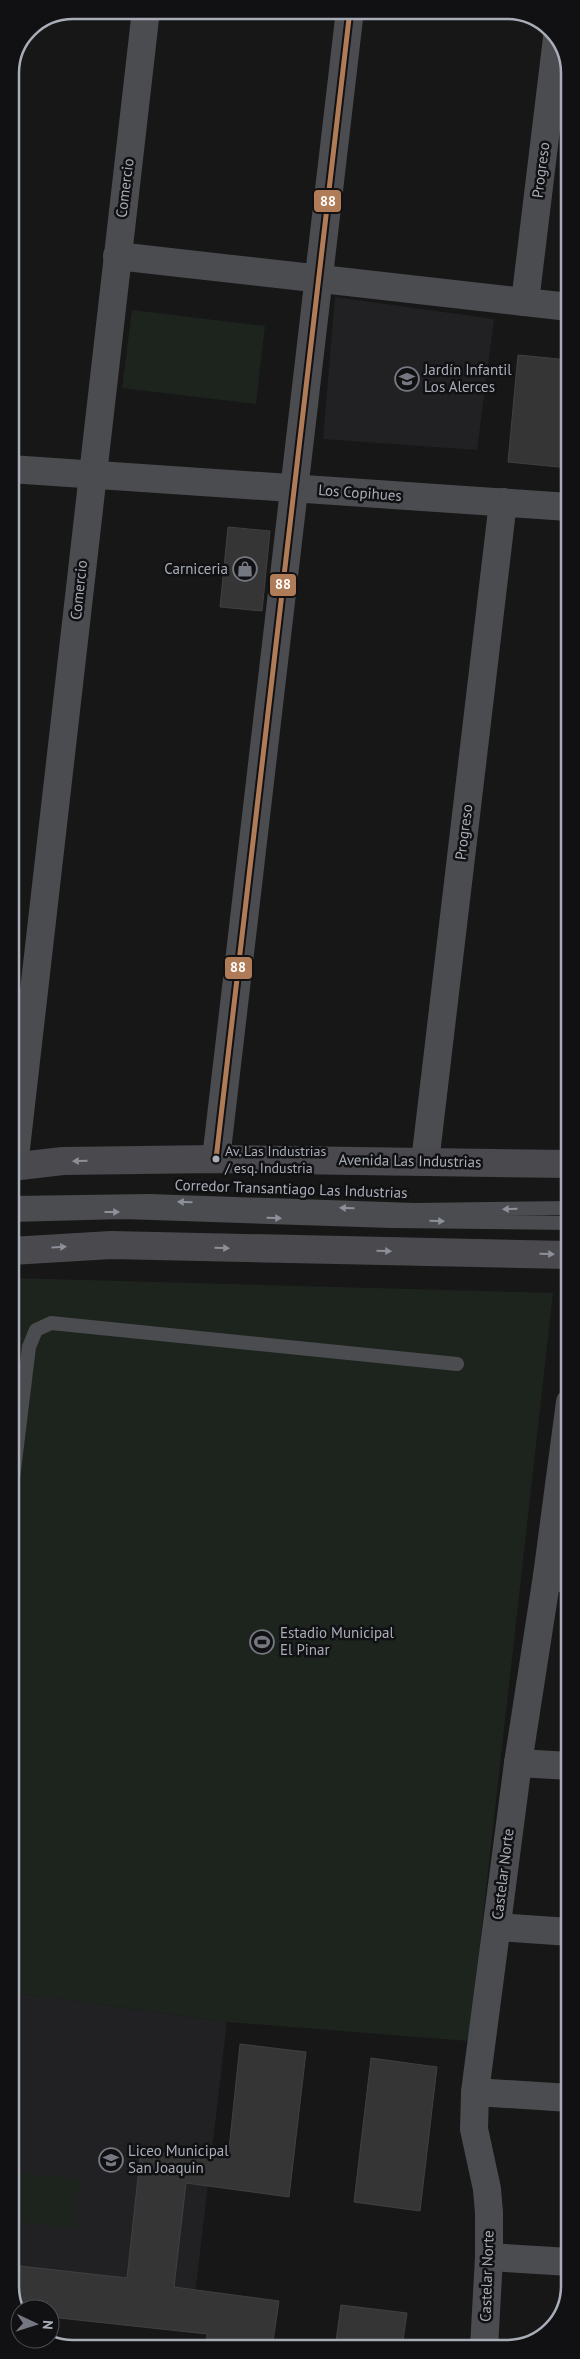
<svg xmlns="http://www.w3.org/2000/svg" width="580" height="2359" font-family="'PT Sans',sans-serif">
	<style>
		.built { fill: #212123 }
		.green { fill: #1d241e }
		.building { fill: #353536; stroke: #3f4043 }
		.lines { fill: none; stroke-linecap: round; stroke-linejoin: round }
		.service { stroke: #4b4c50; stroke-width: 14 }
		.minor { stroke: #4b4c50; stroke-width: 28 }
		.tertiary { stroke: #4b4c50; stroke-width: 28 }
		.secondary { stroke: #4a4a4e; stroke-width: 28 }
		.bus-1-casing { stroke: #111113; stroke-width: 9 }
		.bus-1 { stroke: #b07c57; stroke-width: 5 }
		.oneway { fill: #8c8f98 }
		.oneway2 { fill: #8c9099 }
		.bus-dot { fill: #a8adb8; stroke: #111113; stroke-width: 2 }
		.labels { text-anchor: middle; stroke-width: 5; stroke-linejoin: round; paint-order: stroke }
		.bus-label { font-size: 14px; fill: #a8adb8; stroke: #111113; text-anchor: start }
		.street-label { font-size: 15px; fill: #a8adb8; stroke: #111113 }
		.poi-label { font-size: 15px; fill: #a8adb8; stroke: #111113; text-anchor: start }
		.rim { fill: none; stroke: #a8adb8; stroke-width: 2.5 }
		.line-badge { stroke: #111113; stroke-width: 2 }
		.badge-label { font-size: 14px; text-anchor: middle; font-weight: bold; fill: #fff }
	</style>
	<rect width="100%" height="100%" fill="#171717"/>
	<g class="built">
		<path d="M335 297 494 319 477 450 323 439Z"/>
		<path d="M11 1992 227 2022 191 2329 50 2309 18 2311 11 2298Z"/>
	</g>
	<g class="green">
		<path d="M132 310 265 326 256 404 122 388Z"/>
		<path d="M11 1278 553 1293 469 2041 227 2022 11 1992Z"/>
		<path d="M11 2172 79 2179 73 2228 11 2221Z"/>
	</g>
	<g class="building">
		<path d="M518 355 569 360 563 421 569 422V468L508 462Z"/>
		<path d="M228 527 270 531 262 611 220 607Z"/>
		<path d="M240 2044 306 2052 289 2197 186 2183 174 2287 279 2301 272 2348H227L206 2346 207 2334 50 2317V2309H20V2313L11 2298V2265L127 2278 141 2150 228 2159Z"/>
		<path d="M371 2058 437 2067 420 2211 354 2202Z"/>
		<path d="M341 2305 407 2313 402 2348H335Z"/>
	</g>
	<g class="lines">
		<g class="service">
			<path d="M11 1203 149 1201 414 1210 569 1208"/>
			<path d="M11 1215 123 1212 391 1221 569 1223"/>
			<path d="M11 1495 29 1347 36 1330 51 1323 457 1364"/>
		</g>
		<g class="minor">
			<path d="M117 256 569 307"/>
			<path d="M525 302 557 38"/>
			<path d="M216 1159 350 10"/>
			<path d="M425 1162 503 502"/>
			<path d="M14 1166 146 10"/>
			<path d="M547 1576 570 1579"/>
			<path d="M518 1763 570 1766"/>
			<path d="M497 1927 570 1932"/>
			<path d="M475 2092 570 2098"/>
			<path d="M489 2257 570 2262"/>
			<path d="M484 2348 489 2257V2213L487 2189 474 2129 475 2092 518 1763 547 1576 570 1402"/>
		</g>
		<path class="tertiary" d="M10 469 569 507"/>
		<g class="secondary">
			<path d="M11 1167 63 1161 216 1159 569 1164"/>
			<path d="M11 1251 111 1245 569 1255"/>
		</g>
		<g class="bus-1-casing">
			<path id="bus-1" d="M216 1159 350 10"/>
		</g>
		<use href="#bus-1" class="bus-1"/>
	</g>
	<defs><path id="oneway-solid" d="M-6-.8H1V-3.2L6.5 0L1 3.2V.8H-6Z" transform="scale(1.25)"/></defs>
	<g class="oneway">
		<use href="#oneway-solid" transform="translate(80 1161) rotate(178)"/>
		<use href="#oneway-solid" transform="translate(59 1247) rotate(-3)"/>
		<use href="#oneway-solid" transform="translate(222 1248) rotate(1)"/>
		<use href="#oneway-solid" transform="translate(384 1251) rotate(1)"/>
		<use href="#oneway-solid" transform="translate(547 1254) rotate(1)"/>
	</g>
	<g class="oneway2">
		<use href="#oneway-solid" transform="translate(185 1202) rotate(-178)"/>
		<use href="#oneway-solid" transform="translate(347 1208) rotate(-178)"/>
		<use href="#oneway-solid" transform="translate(510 1209) rotate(179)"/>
		<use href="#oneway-solid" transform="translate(112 1212)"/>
		<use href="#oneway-solid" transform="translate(274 1218) rotate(1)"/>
		<use href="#oneway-solid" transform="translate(437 1221) rotate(1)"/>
	</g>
	<defs>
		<g id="school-ring" transform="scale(1.25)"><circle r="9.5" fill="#111113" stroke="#757880" stroke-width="1.5"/><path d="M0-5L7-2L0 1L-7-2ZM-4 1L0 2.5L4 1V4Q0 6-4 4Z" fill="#757880"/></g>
		<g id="shop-ring" transform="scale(1.25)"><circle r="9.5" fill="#111113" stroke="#757880" stroke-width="1.5"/><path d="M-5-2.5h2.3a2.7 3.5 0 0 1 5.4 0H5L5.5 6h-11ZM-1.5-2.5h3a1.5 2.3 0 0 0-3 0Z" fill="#757880"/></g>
		<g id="stadium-ring" transform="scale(1.25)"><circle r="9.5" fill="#111113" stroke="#757880" stroke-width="1.5"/><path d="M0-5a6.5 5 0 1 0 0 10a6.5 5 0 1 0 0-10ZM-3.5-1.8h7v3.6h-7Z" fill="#757880"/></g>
	</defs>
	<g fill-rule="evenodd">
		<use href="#school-ring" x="407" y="379"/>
		<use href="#shop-ring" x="245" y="569"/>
		<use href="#stadium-ring" x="262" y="1642"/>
		<use href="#school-ring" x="111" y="2160"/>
	</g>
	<circle class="bus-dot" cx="216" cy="1159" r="4.5"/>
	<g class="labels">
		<g class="bus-label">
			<text x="225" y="1156">Av. Las Industrias<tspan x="225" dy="17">/ esq. Industria</tspan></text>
		</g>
		<g class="street-label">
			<text transform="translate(541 170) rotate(-83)" y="5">Progreso</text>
			<text transform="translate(125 188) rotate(-83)" y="5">Comercio</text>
			<text transform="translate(360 493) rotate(4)" y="5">Los Copihues</text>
			<text transform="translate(79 590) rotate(-84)" y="5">Comercio</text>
			<text transform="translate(464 832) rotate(-83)" y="5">Progreso</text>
			<text transform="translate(410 1161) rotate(1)" y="5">Avenida Las Industrias</text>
			<text transform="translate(291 1189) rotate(2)" y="5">Corredor Transantiago Las Industrias</text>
			<text transform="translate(503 1874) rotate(-83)" y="5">Castelar Norte</text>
			<text transform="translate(487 2276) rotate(-88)" y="5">Castelar Norte</text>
		</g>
		<g class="poi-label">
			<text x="424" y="375">Jardín Infantil<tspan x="424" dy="17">Los Alerces</tspan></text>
			<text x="228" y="574" text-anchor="end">Carniceria</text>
			<text x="280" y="1638">Estadio Municipal<tspan x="280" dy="17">El Pinar</tspan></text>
			<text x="128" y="2156">Liceo Municipal<tspan x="128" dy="17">San Joaquin</tspan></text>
		</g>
	</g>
	<path d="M0 0H580V2359H0ZM73 19H507A54 54 0 0 1 561 73V2286A54 54 0 0 1 507 2340H73A54 54 0 0 1 19 2286V73A54 54 0 0 1 73 19Z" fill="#111113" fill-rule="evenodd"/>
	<path class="rim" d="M73 19H507A54 54 0 0 1 561 73V2286A54 54 0 0 1 507 2340H73A54 54 0 0 1 19 2286V73A54 54 0 0 1 73 19Z"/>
	<g class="line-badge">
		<rect x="313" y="189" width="29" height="24" rx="5" fill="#b07c57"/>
		<rect x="269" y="573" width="28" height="24" rx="5" fill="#b07c57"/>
		<rect x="224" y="956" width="29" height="24" rx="5" fill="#b07c57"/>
	</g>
	<g class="badge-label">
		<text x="328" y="206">88</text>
		<text x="283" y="589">88</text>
		<text x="238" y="972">88</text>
	</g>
	<g transform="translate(35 2324) rotate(94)"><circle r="24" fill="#111113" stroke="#4d4f55"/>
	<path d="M0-4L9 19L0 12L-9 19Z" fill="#757880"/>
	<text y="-8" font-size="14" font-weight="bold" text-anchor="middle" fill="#a8adb8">N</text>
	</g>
</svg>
